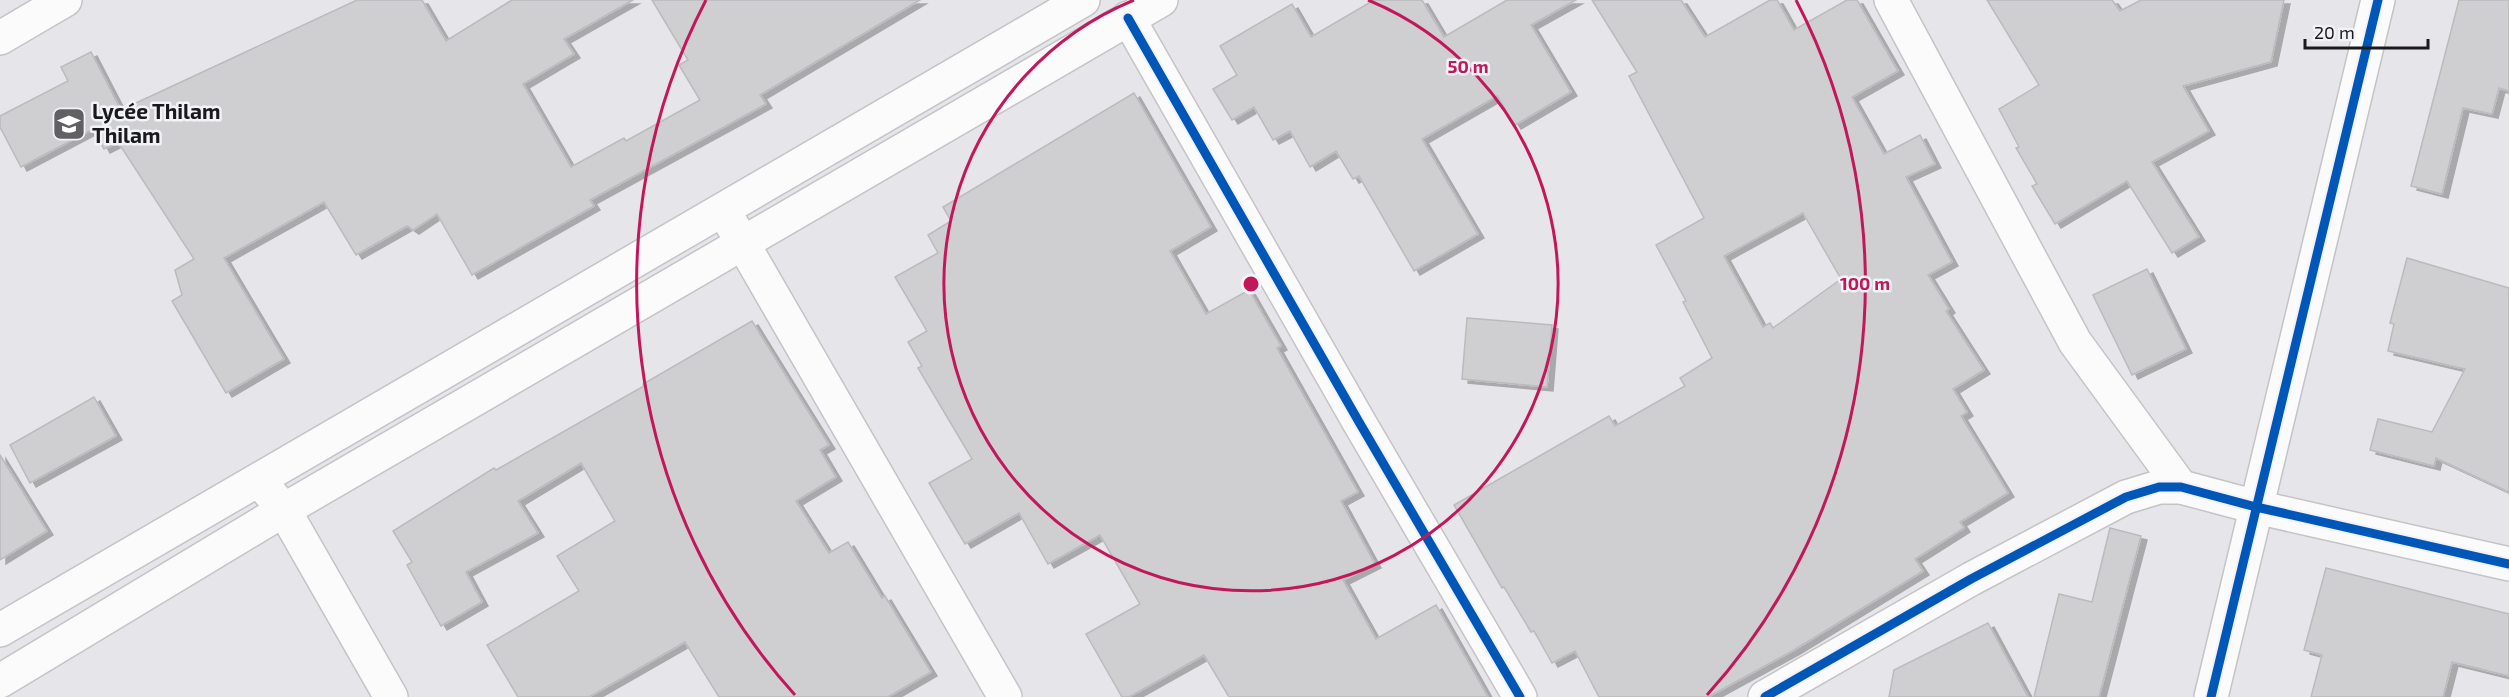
<svg xmlns="http://www.w3.org/2000/svg" width="2509" height="697" font-family="'Exo 2',sans-serif">
	<style>
		.building { fill: #cfcfd2; stroke: #bbbbbe; stroke-width: 1.5; fill-rule: evenodd; filter: url(#shadow) }
		.lines { fill: none; stroke-linecap: round; stroke-linejoin: round }
		.minor-casing { stroke: #c4c4c8; stroke-width: 36 }
		.tertiary-casing { stroke: #c4c4c8; stroke-width: 36 }
		.primary-casing { stroke: #c4c4c8; stroke-width: 36 }
		.minor { stroke: #fbfbfc; stroke-width: 33 }
		.tertiary { stroke: #fbfbfc; stroke-width: 33 }
		.primary { stroke: #fbfbfc; stroke-width: 33 }
		.cycleway-casing { stroke: #f2f2f9; stroke-width: 13 }
		.cycleway { stroke: #0057b8; stroke-width: 9 }
		.ring { fill: none; stroke: #c2185b; stroke-width: 3 }
		.labels { text-anchor: middle; stroke-width: 5; stroke-linejoin: round; paint-order: stroke }
		.poi-label { font-size: 21px; font-weight: bold; fill: #1a1a1c; stroke: #f2f2f9; text-anchor: start }
		.centre { fill: #c2185b; stroke: #f2f2f9; stroke-width: 3 }
		.ring-label { font-size: 18px; text-anchor: middle; font-weight: bold; fill: #c2185b; stroke: #f2f2f9; stroke-width: 5; stroke-linejoin: round; paint-order: stroke }
	</style>
	<defs>
		<filter id="shadow"><feDropShadow dx="6" dy="4" stdDeviation="0" flood-color="#0004"/></filter>
	</defs>
	<rect width="100%" height="100%" fill="#e6e6ea"/>
	<g class="building">
		<path d="M357 0H422L446 41 512 0H633L564 39 574 54 523 84 571 167 624 138 626 141 700 100 679 65 688 60 652 0H920L760 95 766 104 590 200 594 206 472 275 437 214 413 230 407 226 356 255 324 202 224 258 284 359 226 393 172 301 182 295 175 270 194 259 118 142 104 149 93 129 21 167 0 127V116L68 81 61 67 91 52 121 110Z"/>
		<path d="M1374 0H1422L1444 37 1507 0H1576L1531 25 1571 92 1515 125 1497 96 1422 139 1478 234 1414 271 1359 176 1353 179 1336 151 1310 167 1290 131 1273 140 1254 107 1232 120 1213 89 1237 75 1220 46 1292 4 1311 37Z"/>
		<path d="M1592 0H1681L1705 37 1770 0H1777L1794 30 1847 0H1857L1898 71 1852 97 1884 154 1920 135 1935 164 1906 177 1952 262 1928 275 1949 309 1946 311 1984 370 1953 389 1967 412 1961 416 2008 493 1960 522 1964 528 1915 559 1923 571 1794 650 1708 697H1599L1575 651 1552 663 1534 631 1531 632 1504 587 1502 588 1454 505 1609 416 1615 426 1685 386 1680 378 1712 358 1683 302 1686 301 1656 245 1704 218 1629 76 1637 72ZM1803 213 1841 279 1773 328 1770 323 1763 327 1724 256Z"/>
		<path d="M1987 0H2112L2120 11 2141 0H2284L2271 62 2183 86 2209 131 2152 162 2199 237 2172 253 2127 181 2055 224 2032 186 2037 184 2016 148 2019 147 1999 109 2039 85Z"/>
		<path d="M2459 0H2509V91L2499 88 2492 114 2463 108 2442 194 2411 186Z"/>
		<path d="M1134 93 1211 227 1170 251 1206 314 1249 290 1281 346 1277 348 1358 492 1341 501 1375 564 1343 580 1376 639 1436 605 1488 697H1229L1204 655 1129 697H1122L1086 634 1140 604 1100 535 1048 564 1019 513 965 544 929 483 972 459 918 368 922 366 908 342 927 331 895 277 938 253 928 235 951 221 943 207Z"/>
		<path d="M2407 258 2509 288V492L2436 458 2434 466 2370 450 2378 419 2432 432 2465 369 2388 351 2394 324 2390 323Z"/>
		<path d="M2147 269 2186 349 2132 375 2093 295Z"/>
		<path d="M1467 318 1552 325 1547 387 1462 379Z"/>
		<path d="M752 321 829 445 820 450 836 477 796 501 829 553 848 542 882 598 885 596 931 672 888 697H719L685 642 589 697H518L487 645 579 591 557 556 615 521 581 463 518 501 538 533 466 572 482 602 441 626 407 565 412 562 393 531 494 468 496 470 644 386 643 384Z"/>
		<path d="M94 397 116 436 30 483 10 445Z"/>
		<path d="M0 455 47 531 0 560Z"/>
		<path d="M2110 528 2141 536 2099 697H2034L2059 594 2092 602Z"/>
		<path d="M2326 568 2509 614V676L2452 662 2443 697H2311L2322 655 2304 650Z"/>
		<path d="M1988 623 2028 697H1889L1894 670Z"/>
	</g>
	<g class="lines">
		<g class="minor-casing">
			<g id="minor">
				<path d="M1891 0 2075 342 2181 487"/>
				<path d="M1128 18 1359 422 1520 697"/>
				<path d="M0 38 65 0"/>
				<path d="M724 211 1005 697"/>
				<path d="M259 480 284 510 391 697"/>
				<path d="M1765 697 1971 579 2126 497 2159 487H2181L2256 507 2509 564"/>
			</g>
		</g>
		<g class="tertiary-casing">
			<path id="tertiary" d="M2211 697 2378 0"/>
		</g>
		<g class="primary-casing">
			<g id="primary">
				<path d="M0 630 1083 0"/>
				<path d="M0 681 284 510 1161 0"/>
			</g>
		</g>
		<use href="#minor" class="minor"/>
		<use href="#tertiary" class="tertiary"/>
		<use href="#primary" class="primary"/>
		<g class="cycleway-casing">
			<g id="cycleway">
				<path d="M1128 18 1359 422 1520 697"/>
				<path d="M1765 697 1971 579 2126 497 2159 487H2181L2256 507 2509 564"/>
				<path d="M2211 697 2378 0"/>
			</g>
		</g>
		<use href="#cycleway" class="cycleway"/>
	</g>
	<g class="ring">
		<path d="M1368 0A307 307 0 1 1 1134 0"/>
		<path d="M795 695A614 614 0 0 1 706 0M1796 0A614 614 0 0 1 1707 695"/>
	</g>
	<defs>
		<g id="school-square" transform="scale(1.725)"><rect x="-9" y="-9" width="18" height="18" rx="4" fill="#616164" stroke="#f2f2f9"/><path d="M0-5L7-2L0 1L-7-2ZM-4 1L0 2.5L4 1V4Q0 6-4 4Z" fill="#fff"/></g>
	</defs>
	<g fill-rule="evenodd">
		<use href="#school-square" x="69" y="124"/>
	</g>
	<g class="labels">
		<g class="poi-label">
			<text x="92" y="119">Lycée Thilam<tspan x="92" dy="24">Thilam</tspan></text>
		</g>
	</g>
	<circle cx="1251" cy="284" r="9" class="centre"/>
	<g class="ring-label">
		<text x="1468" y="73">50 m</text>
		<text x="1865" y="290">100 m</text>
	</g>
	<path d="M2305 39v9h123v-9" fill="none" stroke="#1a1a1c" stroke-width="3"/>
	<text x="2314" y="39" font-size="18" fill="#1a1a1c" stroke="#f2f2f9" stroke-width="4.5" paint-order="stroke">20 m</text>
</svg>
